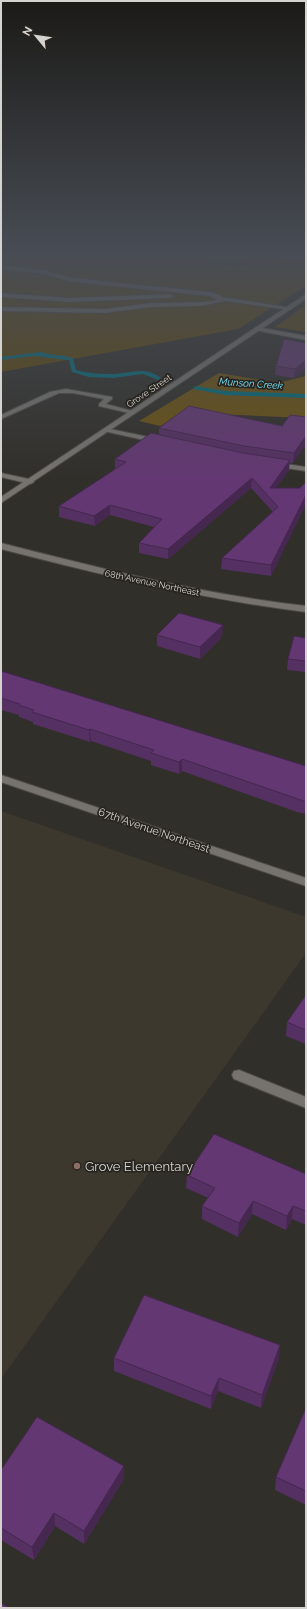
<svg xmlns="http://www.w3.org/2000/svg" width="307" height="1609" font-family="Raleway,sans-serif">
	<style>
		.built { fill: #3d382d }
		.green { fill: #5e470b }
		.forest { fill: #6b5213 }
		.sand { fill: #3f3716 }
		.water { fill: #036c7b }
		.lines { fill: none; stroke-linecap: round; stroke-linejoin: round }
		.stream { fill: #036c7b; fill-rule: evenodd }
		.service-casing { stroke: #4d4c48; stroke-width: 2 }
		.minor-casing { stroke: #4d4c48; stroke-width: 2 }
		.tertiary-casing { stroke: #4d4c48; stroke-width: 2 }
		.secondary-casing { stroke: #4d4c48; stroke-width: 2 }
		.service { fill: #76736e; fill-rule: evenodd }
		.minor { fill: #76736e; fill-rule: evenodd }
		.tertiary { fill: #76736e; fill-rule: evenodd }
		.secondary { fill: #76736e; fill-rule: evenodd }
		.wall { fill: #553062 }
		.shaded-wall { fill: #452750 }
		.building { fill: #633872; stroke: #452750 }
		.education-dot { fill: #8d6e63; stroke: #282520; stroke-width: 1.5 }
		.labels { text-anchor: middle; stroke-width: 3.5; stroke-linejoin: round; paint-order: stroke }
		.far-street-label { font-size: 9px; fill: #d4d3cf; stroke: #282520 }
		.far-water-label { font-size: 10px; font-style: italic; fill: #73e5fb; stroke: #282520 }
		.street-label { font-size: 11px; fill: #d4d3cf; stroke: #282520 }
		.near-poi-label { font-size: 13px; fill: #d4d3cf; stroke: #282520; text-anchor: start }
	</style>
	<rect width="100%" height="100%" fill="#312f2a"/>
	<path class="built" d="M1 811 306 917V953L1 1379Z"/>
	<g class="green">
		<path d="M1 254H306V286L238 329 1 372Z"/>
		<path d="M306 305V332L275 327Z"/>
	</g>
	<path class="forest" d="M219 373 278 383 306 376V418L190 413 160 426 139 421Z"/>
	<path class="sand" d="M207 260H229L248 264 238 266 203 262Z"/>
	<path class="water" d="M40 352 75 359 66 360 34 356 1 360V357Z"/>
	<g class="lines">
		<g class="stream">
			<path d="M60 355 73 358 76 370C88 373 99 374 111 374 130 374 144 365 161 378L158 380 143 374 113 378 89 377 72 372 69 360 58 358V356Z"/>
			<path d="M196 386 225 391 306 394V398L225 395 194 389 193 388Z"/>
		</g>
		<g class="service-casing">
			<g id="service">
				<path d="M268 254 306 257V261L271 256Z"/>
				<path d="M1 265 44 270 69 277 92 280 210 292 220 295 222 297 292 308 289 310 225 301 201 306 151 307 105 313 1 311V307L105 309 151 303 201 302 217 300 210 296 92 284 69 281 44 274 1 269Z"/>
				<path d="M1 293 69 298 171 294 174 296 171 298 69 302 1 297Z"/>
				<path d="M257 327 306 336V340L255 330V328Z"/>
				<path d="M66 389 112 397V399L106 404 136 412 133 414 99 406V404L104 399 73 393H59L1 419V415L50 392Z"/>
				<path d="M1 473 33 480 34 482 30 484 1 477Z"/>
			</g>
		</g>
		<g class="minor-casing">
			<g id="minor">
				<path d="M105 428 158 439 162 441 158 443 108 432 104 430Z"/>
				<path d="M272 462 306 467V471L272 466Z"/>
				<path d="M1 543C102 569 202 594 306 606V612C202 599 102 575 1 549Z"/>
				<path d="M239 1070 306 1097V1108L234 1079 232 1075 234 1071Z"/>
			</g>
		</g>
		<g class="tertiary-casing">
			<path id="tertiary" d="M306 294V299L1 503V497Z"/>
		</g>
		<g class="secondary-casing">
			<path id="secondary" d="M1 775 306 878V886L1 782Z"/>
		</g>
		<use href="#service" class="service"/>
		<use href="#minor" class="minor"/>
		<use href="#tertiary" class="tertiary"/>
		<use href="#secondary" class="secondary"/>
	</g>
	<g class="wall">
		<path d="M306 343V369L294 378 275 375 276 366Z"/>
		<path d="M306 417 293 463H289V470L276 488H300L306 482V504L271 576 221 569 222 558 273 512 251 488 168 559 139 553V543L154 527 110 515 95 526 59 517V506L115 469V459L159 435V428L282 426Z"/>
		<path d="M157 635 222 637 200 659 157 646Z"/>
		<path d="M306 638V672L287 670 288 659Z"/>
		<path d="M1 671 306 766V814L297 812 182 771 179 774 151 765V761L91 741 90 742 33 724V722L19 717V715L1 710Z"/>
		<path d="M306 995V1044L286 1036 287 1022Z"/>
		<path d="M306 1174V1225L292 1219 286 1230 252 1214 238 1237 202 1219V1206L208 1198 186 1188 187 1175Z"/>
		<path d="M114 1358H279L261 1408 218 1391 211 1409 114 1371Z"/>
		<path d="M306 1408V1505L275 1490 276 1477Z"/>
		<path d="M1 1470 124 1479 84 1544 55 1526 34 1560 1 1540Z"/>
	</g>
	<g class="shaded-wall">
		<path d="M306 360V369L294 378 295 369Z"/>
		<path d="M306 436V445L293 463 294 453Z"/>
		<path d="M290 460 289 470 269 498 270 488Z"/>
		<path d="M252 478 251 488 168 559V549Z"/>
		<path d="M306 495V504L271 576V565Z"/>
		<path d="M110 505V515L95 526 94 516Z"/>
		<path d="M223 625 222 637 200 659V647Z"/>
		<path d="M90 729 91 741 90 742 89 730Z"/>
		<path d="M182 759V771L179 774V762Z"/>
		<path d="M253 1201 252 1214 238 1237 239 1223Z"/>
		<path d="M293 1206 292 1219 286 1230 287 1216Z"/>
		<path d="M280 1345 279 1358 261 1408 262 1395Z"/>
		<path d="M219 1378 218 1391 211 1409V1396Z"/>
		<path d="M124 1466V1479L84 1544V1531Z"/>
		<path d="M54 1513 55 1526 34 1560 32 1547Z"/>
	</g>
	<g class="building">
		<path d="M284 339 306 343V360L295 369 276 366Z"/>
		<path d="M189 406 282 426 290 415 306 417V436L294 453 244 446 159 428Z"/>
		<path d="M151 433 243 453 290 460 270 488H300L306 482V495L271 565 222 558 278 507 252 478 168 549 139 543 162 519 110 505 94 516 59 506 126 462 115 459Z"/>
		<path d="M179 613 223 625 200 647 157 635Z"/>
		<path d="M294 636 306 638V661L288 659Z"/>
		<path d="M1 671 306 766V802L298 799 182 759 179 762 151 753 154 750 90 729 89 730 32 712 34 710 19 705 20 704 1 698Z"/>
		<path d="M306 995V1030L287 1022Z"/>
		<path d="M214 1134 306 1174V1211L293 1206 287 1216 253 1201 239 1223 202 1206 215 1188 187 1175Z"/>
		<path d="M144 1295 280 1345 262 1395 219 1378 211 1396 114 1358Z"/>
		<path d="M306 1408V1491L276 1477Z"/>
		<path d="M37 1417 124 1466 84 1531 54 1513 32 1547 1 1528V1470Z"/>
		<path d="M1 1603 9 1608H1Z"/>
	</g>
	<linearGradient id="sky" x2="0" y2="1"><stop stop-color="#1b1a17"/><stop offset="0.53" stop-color="#484d55"/><stop offset="1" stop-color="#484d55" stop-opacity="0"/></linearGradient>
	<rect width="307" height="479" fill="url(#sky)"/>
	<circle class="education-dot" cx="77" cy="1166" r="4"/>
	<g class="labels">
		<g class="far-street-label">
			<text transform="translate(149 391) rotate(-34)" y="3">Grove Street</text>
			<text transform="translate(152 583) rotate(12)" y="3">68th Avenue Northeast</text>
		</g>
		<g class="far-water-label">
			<text transform="translate(251 383) rotate(4)" y="4">Munson Creek</text>
		</g>
		<g class="street-label">
			<text transform="translate(154 830) rotate(19)" y="4">67th Avenue Northeast</text>
		</g>
		<g class="near-poi-label">
			<text x="85" y="1171">Grove Elementary</text>
		</g>
	</g>
	<rect width="307" height="1609" fill="none" stroke="#d4d3cf" stroke-width="4"/>
	<g transform="translate(36 36) rotate(299)" stroke="#282520" stroke-width="3" paint-order="stroke">
	<path d="M0-3L7 15L0 10L-7 15Z" fill="#d4d3cf"/>
	<text y="-6" font-size="11" font-weight="bold" text-anchor="middle" fill="#d4d3cf">N</text>
	</g>
</svg>
